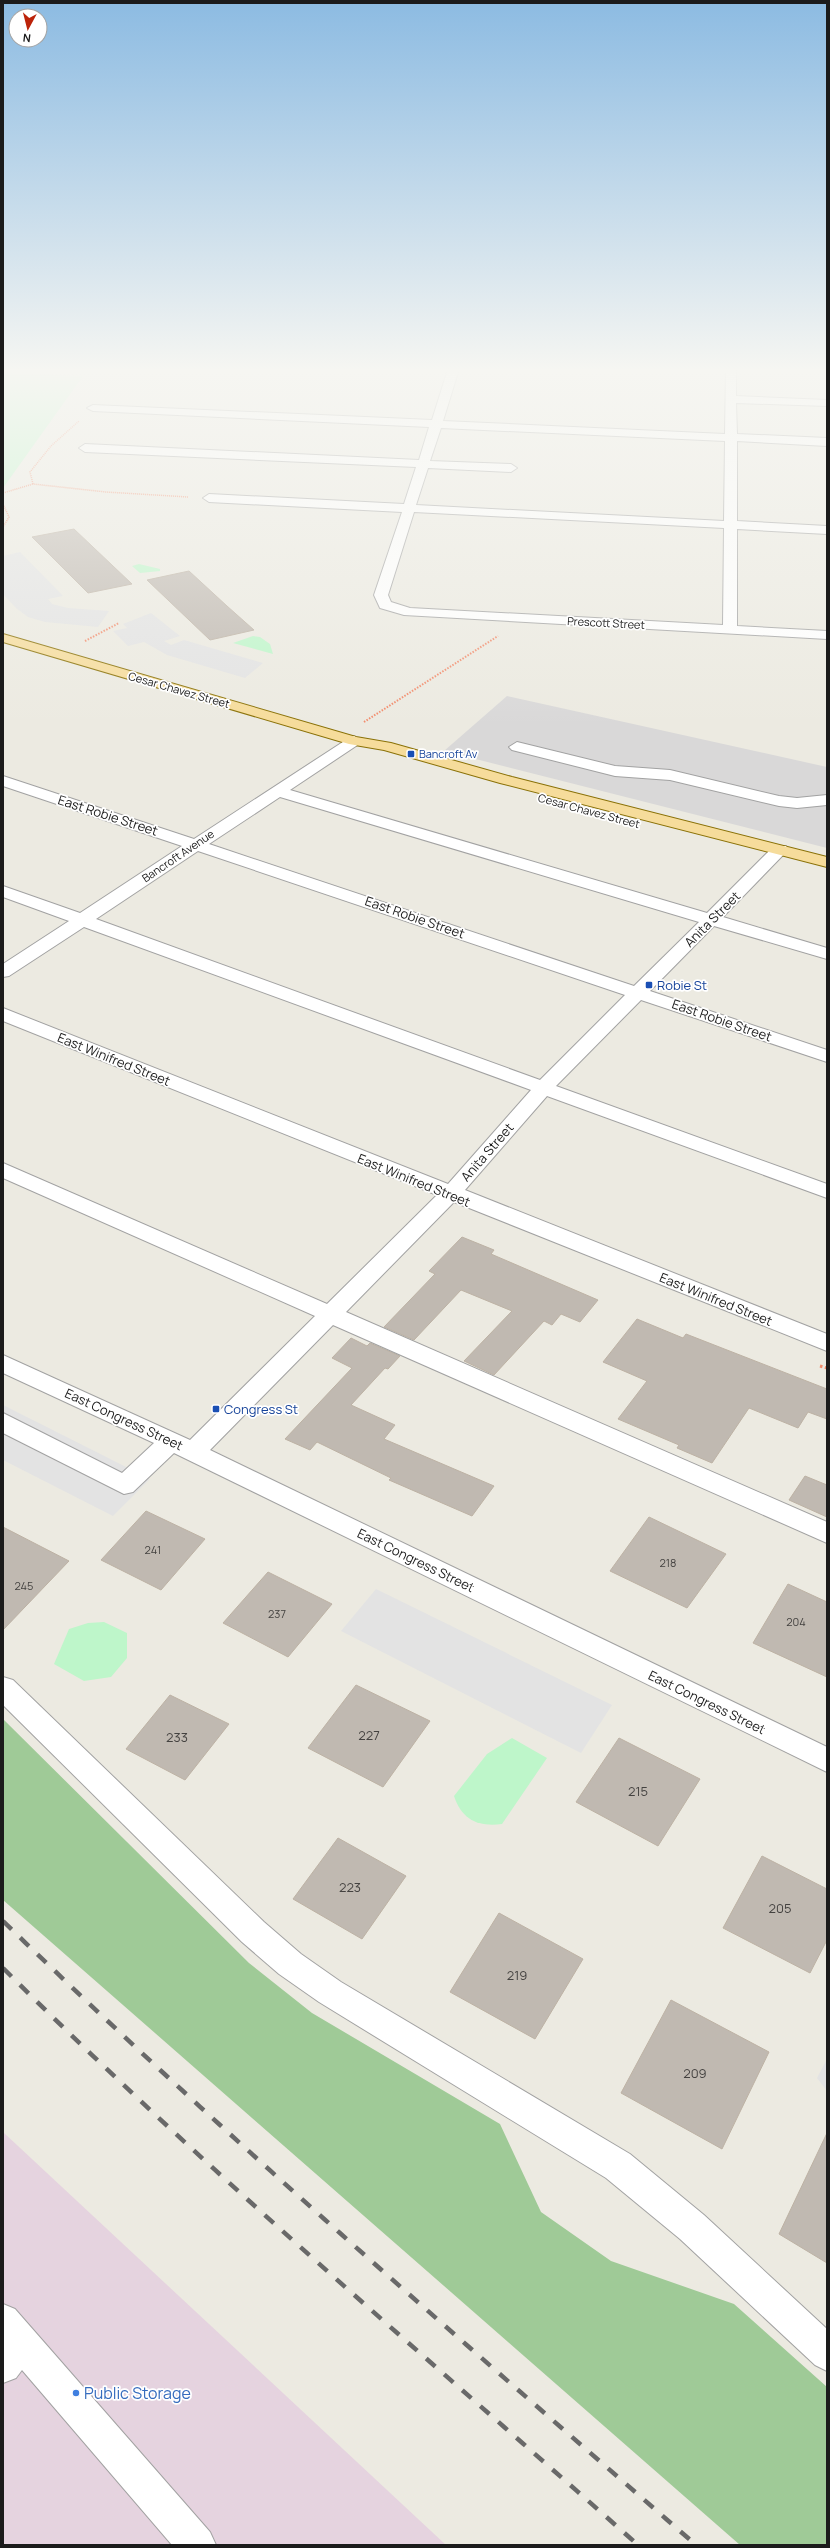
<svg xmlns="http://www.w3.org/2000/svg" width="830" height="2548" font-family="Manrope,sans-serif">
	<style>
		.residential { fill: #d9d8d8 }
		.industrial { fill: #e5d3df }
		.forest { fill: #9fca97 }
		.park { fill: #bef6ca }
		.parking { fill: #e3e3e3 }
		.building { fill: #c0b9b1; stroke: #bdb2a4 }
		.lines { fill: none; stroke-linecap: round; stroke-linejoin: round }
		.minor-casing { stroke: #a2a2a2; stroke-width: 2 }
		.major-casing { stroke: #8a7107; stroke-width: 2 }
		.path-far2 { stroke: #f28c6c; stroke-width: 1.5; stroke-dasharray: 1 1; stroke-linecap: butt }
		.path-far1 { stroke: #f28c6c; stroke-width: 2; stroke-dasharray: 1.5 1.5; stroke-linecap: butt }
		.path { stroke: #f28c6c; stroke-width: 3; stroke-dasharray: 2.5 2.5; stroke-linecap: butt }
		.minor { fill: #fff; fill-rule: evenodd }
		.major { fill: #f6dc9b; fill-rule: evenodd }
		.rail { stroke: #696969; stroke-width: 4.5; stroke-dasharray: 12 12; stroke-linecap: butt }
		.transit-dot { fill: #1a4fb4; stroke: #fff; stroke-width: 1.5 }
		.shop-dot { fill: #3f7fe0; stroke: #fff; stroke-width: 1.5 }
		.labels { text-anchor: middle; stroke-width: 3.5; stroke-linejoin: round; paint-order: stroke }
		.far-street-label { font-size: 11px; fill: #1b1b1b; stroke: #fff }
		.far-transit-label { font-size: 11px; fill: #164399; stroke: #fff; text-anchor: start }
		.number-label { font-size: 11px; fill: #444240 }
		.street-label { font-size: 13px; fill: #1b1b1b; stroke: #fff }
		.transit-label { font-size: 13px; fill: #164399; stroke: #fff; text-anchor: start }
		.near-number-label { font-size: 13px; fill: #444240 }
		.near-shop-label { font-size: 16px; fill: #366cbe; stroke: #fff; text-anchor: start }
	</style>
	<rect width="100%" height="100%" fill="#eceae1"/>
	<path class="residential" d="M507 696 827 767V848L444 751Z"/>
	<path class="industrial" d="M3 2132 446 2545H3Z"/>
	<path class="forest" d="M3 1719 249 1963 312 2013 500 2124 541 2212 611 2261 734 2304 827 2387V2545H740L3 1900Z"/>
	<g class="park">
		<path d="M3 373 83 376 3 488Z"/>
		<path d="M139 564 160 569V571L140 573 132 566Z"/>
		<path d="M253 636 260 637 270 644 273 654 233 643Z"/>
		<path d="M104 1622 127 1633V1658L111 1677 84 1681 54 1664 69 1629 88 1623Z"/>
		<path d="M512 1738 547 1758 502 1824C478 1827 462 1820 454 1796L487 1754Z"/>
	</g>
	<g class="parking">
		<path d="M20 552 63 596 48 599 52 604 68 608 109 611 98 627 45 622 28 617 16 608 3 594V556Z"/>
		<path d="M151 613 180 636 164 641 171 645 184 640 263 663 245 678 167 655 144 642 128 646 113 631 127 628 123 624Z"/>
		<path d="M3 1405 150 1479 113 1516 3 1460Z"/>
		<path d="M376 1589 612 1705 581 1753 341 1631Z"/>
		<path d="M827 2059V2091L817 2078Z"/>
	</g>
	<g class="building">
		<path d="M74 529 132 584 88 593 32 537Z"/>
		<path d="M189 571 227 606 254 630 210 640 147 580Z"/>
		<path d="M462 1237 494 1250 491 1254 598 1300 580 1322 561 1314 552 1325 544 1321 494 1375 464 1361 512 1311 461 1290 414 1340 384 1327 435 1274 429 1271Z"/>
		<path d="M637 1319 683 1338 686 1334 827 1389V1419L808 1412 798 1428 749 1408 712 1463 677 1448 679 1445 618 1419 647 1381 603 1362Z"/>
		<path d="M351 1338 367 1346 370 1343 400 1356 388 1369 385 1368 351 1405 395 1425 384 1439 494 1486 472 1516 389 1480 391 1478 317 1442 310 1450 285 1439 352 1368 332 1358Z"/>
		<path d="M805 1476 827 1485V1517L789 1500Z"/>
		<path d="M146 1511 205 1539 161 1590 101 1560Z"/>
		<path d="M649 1517 726 1554 687 1608 610 1571Z"/>
		<path d="M3 1527 69 1561 3 1630Z"/>
		<path d="M268 1572 332 1604 288 1657 223 1623Z"/>
		<path d="M788 1584 827 1602V1677L753 1643Z"/>
		<path d="M356 1685 430 1721 383 1787 308 1748Z"/>
		<path d="M170 1695 229 1724 185 1780 126 1749Z"/>
		<path d="M619 1738 700 1779 658 1846 576 1802Z"/>
		<path d="M338 1838 406 1876 362 1939 293 1899Z"/>
		<path d="M762 1856 827 1889V1940L810 1973 723 1928Z"/>
		<path d="M499 1913 583 1959 535 2039 450 1992Z"/>
		<path d="M671 2000 769 2052 722 2149 621 2093Z"/>
		<path d="M827 2133V2263L779 2234Z"/>
	</g>
	<g class="lines">
		<g class="minor-casing">
			<g id="minor">
				<path d="M448 369H459L443 421 725 434 726 369H736V396L827 400V406L736 403 737 434 827 438V446L737 441V521L827 526V534L737 529V626L827 631V639L404 615 380 608 374 595 402 512 209 502 203 498 209 494 404 504 416 467 85 452 79 448 85 444 419 460 429 427 93 411 87 408 93 405 432 420ZM441 428 725 441 724 521 416 505 428 468 511 472 517 468 511 464 430 461ZM414 512 724 528 723 625 410 608 391 602 388 595Z"/>
				<path d="M354 736 362 741 359 744 290 790 707 913 774 846H786L788 850 723 917 827 948V959L714 926 650 991 827 1050V1062L641 1000 556 1086 827 1184V1198L547 1096 465 1190 827 1334V1351L454 1202 346 1312 827 1522V1543L333 1325 210 1450 827 1747V1772L174 1453 133 1492 124 1494 3 1433V1413L122 1473 154 1443 3 1373V1355L190 1440 315 1316 3 1178V1163L327 1304 437 1195 3 1021V1008L448 1184 531 1090 84 927 9 976 3 977V964L69 921 3 897V886L80 913 182 846 3 786V776L194 839 349 738ZM280 797 699 922 634 986 209 844ZM198 851 625 995 540 1080 96 919Z"/>
				<path d="M517 742 615 766 670 770 779 796 797 798 827 795V805L797 808 779 806 670 780 615 776 512 750 509 747Z"/>
				<path d="M3 1677 13 1680 264 1922 301 1954 341 1982 630 2154 704 2215 827 2329V2371L815 2365 680 2239 606 2178 319 2002 279 1974 242 1942 3 1705Z"/>
				<path d="M3 2304 15 2309 210 2532 216 2545H172L22 2370 16 2378 3 2383Z"/>
			</g>
		</g>
		<g class="major-casing">
			<path id="major" d="M3 634 356 737 391 743 512 777 827 857V867L500 783 384 750 349 744 3 642Z"/>
		</g>
		<g class="path-far2">
			<path d="M33 484 30 472 51 446 79 421"/>
			<path d="M3 493 33 484 106 492 188 497"/>
			<path d="M3 504 9 517 3 527"/>
		</g>
		<g class="path-far1">
			<path d="M85 641 119 623"/>
			<path d="M364 722 498 636"/>
		</g>
		<path class="path" d="M820 1366 827 1368"/>
		<use href="#minor" class="minor"/>
		<use href="#major" class="major"/>
		<g class="rail">
			<path d="M3 1921C226 2138 462 2341 696 2545"/>
			<path d="M3 1968C205 2170 424 2355 638 2545"/>
		</g>
	</g>
	<linearGradient id="sky" x2="0" y2="1"><stop stop-color="#8cbbe2"/><stop offset="0.51" stop-color="#f6f6f2"/><stop offset="1" stop-color="#f6f6f2" stop-opacity="0"/></linearGradient>
	<rect width="830" height="726" fill="url(#sky)"/>
	<g class="transit-dot">
		<rect x="407" y="750" width="8" height="8" rx="2"/>
		<rect x="645" y="981" width="8" height="8" rx="2"/>
		<rect x="212" y="1405" width="8" height="8" rx="2"/>
	</g>
	<circle class="shop-dot" cx="76" cy="2393" r="4"/>
	<g class="labels">
		<g class="far-street-label">
			<text transform="translate(606 623) rotate(3)" y="4">Prescott Street</text>
			<text transform="translate(179 690) rotate(16)" y="4">Cesar Chavez Street</text>
			<text transform="translate(589 811) rotate(15)" y="4">Cesar Chavez Street</text>
			<text transform="translate(178 856) rotate(-34)" y="4">Bancroft Avenue</text>
		</g>
		<g class="far-transit-label">
			<text x="419" y="758">Bancroft Av</text>
		</g>
		<g class="number-label">
			<text x="153" y="1554">241</text>
			<text x="668" y="1567">218</text>
			<text x="24" y="1590">245</text>
			<text x="277" y="1618">237</text>
			<text x="796" y="1626">204</text>
		</g>
		<g class="street-label">
			<text transform="translate(108 815) rotate(18)" y="5">East Robie Street</text>
			<text transform="translate(415 917) rotate(19)" y="5">East Robie Street</text>
			<text transform="translate(712 919) rotate(-45)" y="5">Anita Street</text>
			<text transform="translate(722 1020) rotate(19)" y="5">East Robie Street</text>
			<text transform="translate(114 1059) rotate(22)" y="5">East Winifred Street</text>
			<text transform="translate(487 1152) rotate(-49)" y="5">Anita Street</text>
			<text transform="translate(414 1180) rotate(22)" y="5">East Winifred Street</text>
			<text transform="translate(716 1299) rotate(22)" y="5">East Winifred Street</text>
			<text transform="translate(124 1419) rotate(25)" y="5">East Congress Street</text>
			<text transform="translate(416 1560) rotate(26)" y="5">East Congress Street</text>
			<text transform="translate(707 1702) rotate(26)" y="5">East Congress Street</text>
		</g>
		<g class="transit-label">
			<text x="657" y="990">Robie St</text>
			<text x="224" y="1414">Congress St</text>
		</g>
		<g class="near-number-label">
			<text x="369" y="1740">227</text>
			<text x="177" y="1742">233</text>
			<text x="638" y="1796">215</text>
			<text x="350" y="1892">223</text>
			<text x="780" y="1913">205</text>
			<text x="517" y="1980">219</text>
			<text x="695" y="2078">209</text>
		</g>
		<g class="near-shop-label">
			<text x="84" y="2399">Public Storage</text>
		</g>
	</g>
	<rect width="830" height="2548" fill="none" stroke="#1b1b1b" stroke-width="8"/>
	<g transform="translate(28 28) rotate(187)"><circle r="19" fill="#ffffff" stroke="#a4a4a4"/>
	<path d="M0-3L7 15L0 10L-7 15Z" fill="#bc230a"/>
	<text y="-6" font-size="11" font-weight="bold" text-anchor="middle" fill="#1b1b1b">N</text>
	</g>
</svg>
